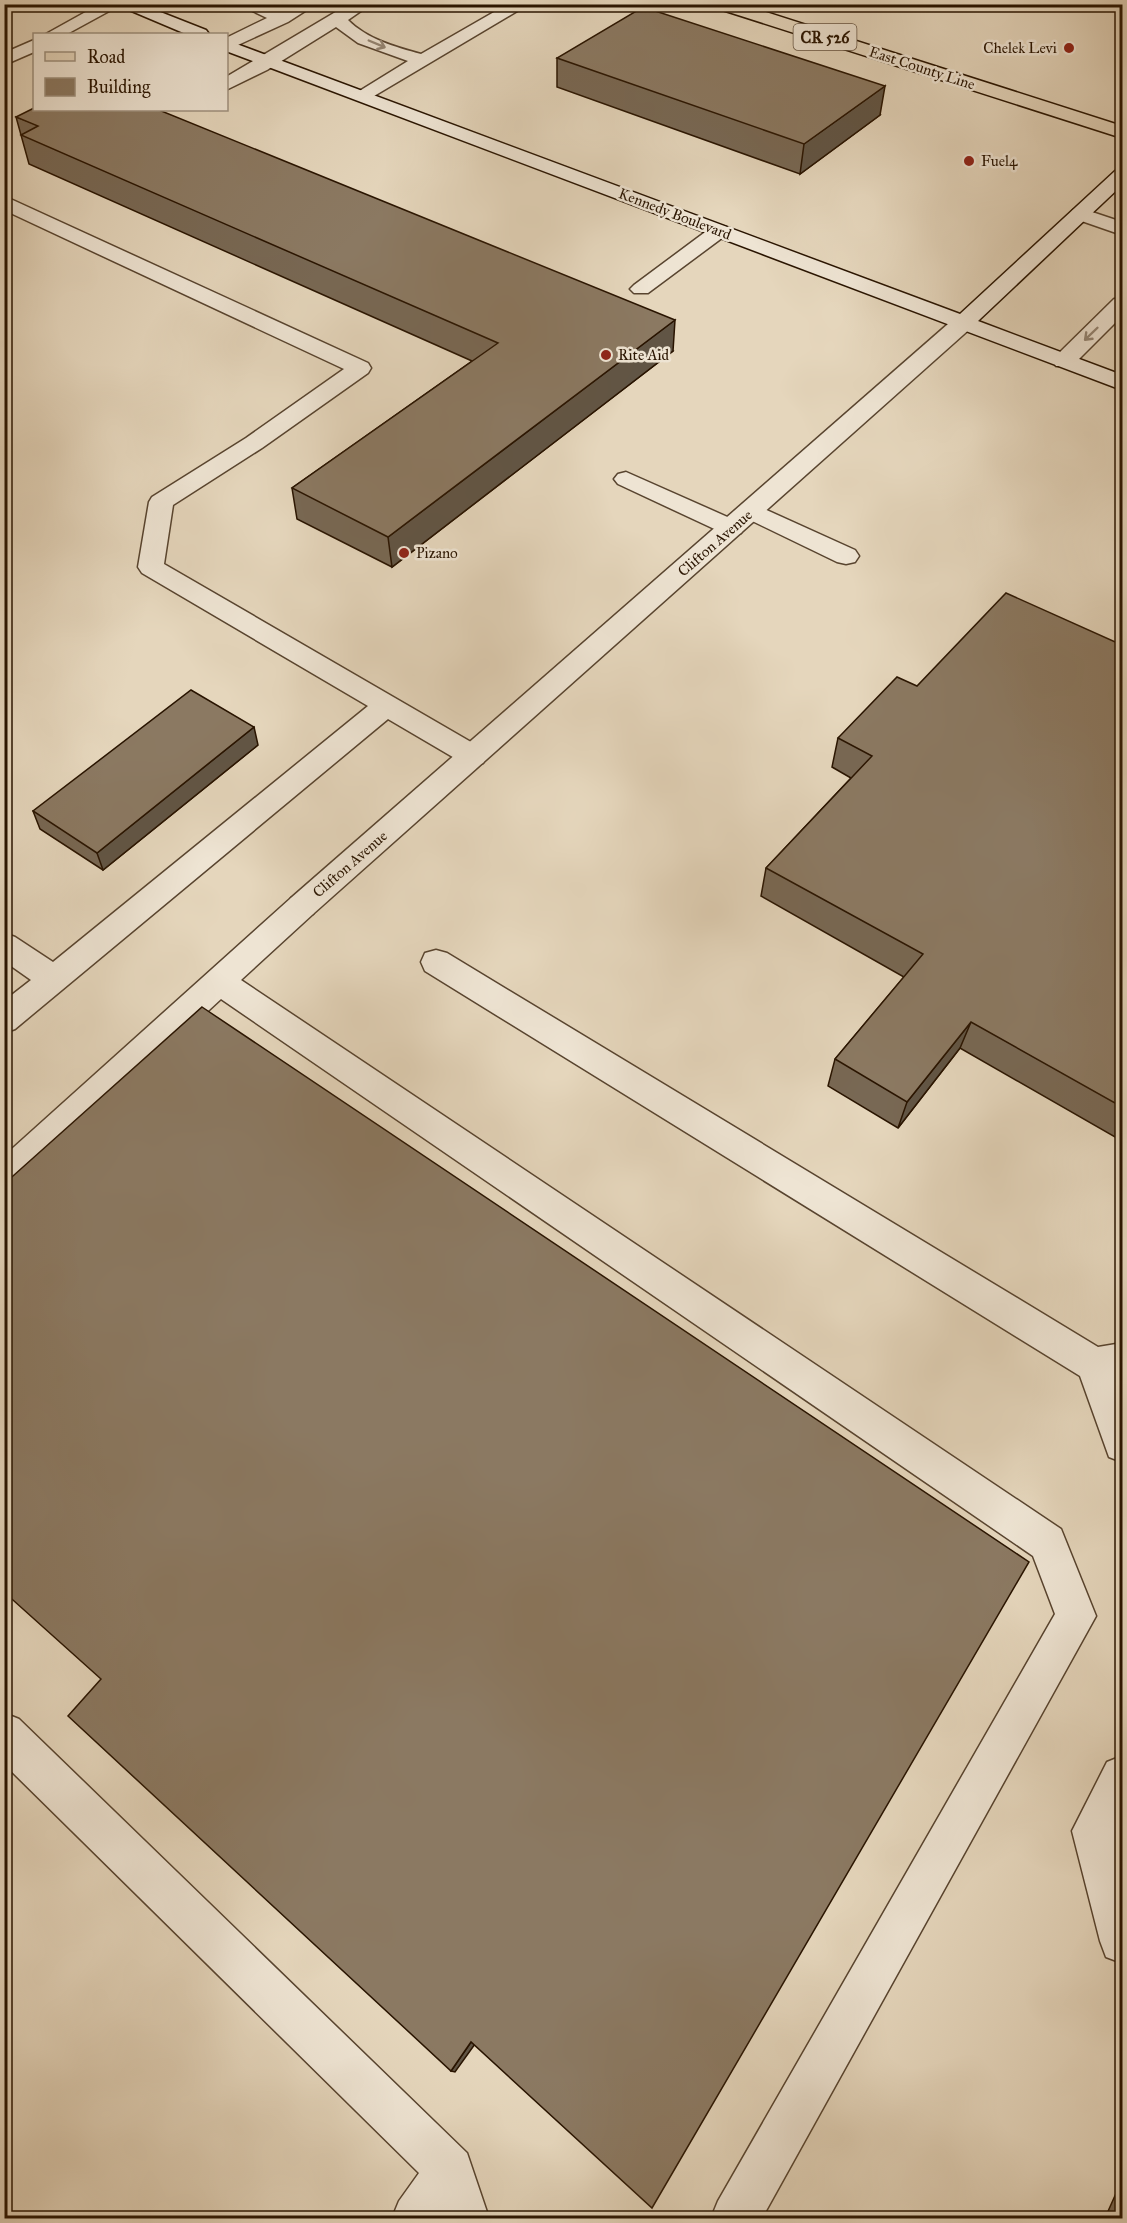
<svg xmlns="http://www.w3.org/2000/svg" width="1127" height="2223" font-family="'IM FELL Great Primer',serif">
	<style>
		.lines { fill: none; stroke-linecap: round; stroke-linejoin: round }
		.lane-casing { stroke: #58442f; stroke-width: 3 }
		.street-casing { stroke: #58442f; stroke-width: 3 }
		.secondary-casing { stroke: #291400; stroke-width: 3 }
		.primary-casing { stroke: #291400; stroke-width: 3 }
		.lane { fill: #eee4d3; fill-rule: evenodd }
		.street { fill: #eee4d3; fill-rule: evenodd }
		.secondary { fill: #eee4d3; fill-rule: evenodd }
		.primary { fill: #e5d6bc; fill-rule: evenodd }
		.wall { fill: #786854; stroke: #291400; stroke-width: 1.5 }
		.shaded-wall { fill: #615545; stroke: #291400; stroke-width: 1.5 }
		.building { fill: #8b7962; stroke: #291400; stroke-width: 1.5 }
		.oneway { stroke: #958674 }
		.poi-dot { fill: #8f2418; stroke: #eee4d3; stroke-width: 2 }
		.labels { text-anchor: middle; stroke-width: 5; stroke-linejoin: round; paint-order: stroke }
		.far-poi-label { font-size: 15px; fill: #291400; stroke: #eee4d3; text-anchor: start }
		.far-street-label { font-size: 15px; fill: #291400; stroke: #eee4d3 }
		.shield { fill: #eee4d3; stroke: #64523f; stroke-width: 1.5 }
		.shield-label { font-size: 16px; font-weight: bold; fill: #291400 }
	</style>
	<rect width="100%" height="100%" fill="#e5d6bc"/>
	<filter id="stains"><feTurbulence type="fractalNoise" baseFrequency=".00333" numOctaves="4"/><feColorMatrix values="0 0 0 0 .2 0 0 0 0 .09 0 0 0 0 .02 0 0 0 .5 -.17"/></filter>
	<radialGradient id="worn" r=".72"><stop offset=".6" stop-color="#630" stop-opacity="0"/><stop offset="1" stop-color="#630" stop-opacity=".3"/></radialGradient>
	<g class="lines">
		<g class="lane-casing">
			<g id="lane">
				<path d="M238 4H263L280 11 294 4H316L288 22 227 50 226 38 267 18Z"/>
				<path d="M349 4H371L348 20C367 39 395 47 421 54L508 4H529L369 99 362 101 353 95 408 61 358 43 336 27 267 70 226 90V77Z"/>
				<path d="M4 196 368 363 371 368 368 373 262 448 173 505 164 564 483 749 487 756 483 763 473 766 463 763 388 719 15 1029 4 1033V1001L31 980 4 961V933L15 937 53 962 368 706 142 573 138 567 149 502 152 497 246 438 344 369 4 210Z"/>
				<path d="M1080 208 1122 222V235L1073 218 1070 214 1073 210Z"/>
				<path d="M719 225 726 227 729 231 726 235 648 293H634L630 289 634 285 712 227Z"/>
				<path d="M1122 298V316L1072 366H1056L1053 361 1056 356 1114 299Z"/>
				<path d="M626 472 741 523 744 528 741 533 732 536 723 533 618 484 614 479 618 474Z"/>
				<path d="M751 503 855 550 859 556 855 562 846 564 837 562 742 516 739 511 742 506Z"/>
				<path d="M302 895 313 898 317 906 313 914 241 980 1061 1529 1096 1616 762 2218H711L718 2201 1055 1614 1033 1556 221 999 16 1188 4 1192V1156L291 898Z"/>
				<path d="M436 950 447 953 1098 1347 1122 1343V1377L1117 1378 1122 1393V1462L1109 1457 1080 1376 425 971 421 962 425 953Z"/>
				<path d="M4 1713 19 1719 467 2153 489 2218H392L399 2201 419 2173 4 1764Z"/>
				<path d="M1122 1756V1821L1116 1833 1122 1857V1963L1106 1957 1100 1941 1072 1831 1107 1762Z"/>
			</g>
		</g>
		<g class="street-casing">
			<g id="street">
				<path d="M100 4H122L67 34H46Z"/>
				<path d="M34 40V52L4 65V53Z"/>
				<path d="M964 316 972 317 975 322 972 327 313 914 302 917 291 914 287 906 291 898 956 317Z"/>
			</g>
		</g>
		<g class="secondary-casing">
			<g id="secondary">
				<path d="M115 4H140L206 30 209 34H186Z"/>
				<path d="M226 40 960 314 1115 171 1122 169V185L978 321 1122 375V390L226 51Z"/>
			</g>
		</g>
		<g class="primary-casing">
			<path id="primary" d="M714 4H741L1122 126V138L716 8Z"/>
		</g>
		<use href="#lane" class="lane"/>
		<use href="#street" class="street"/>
		<use href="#secondary" class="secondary"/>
		<use href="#primary" class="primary"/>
	</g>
	<g class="wall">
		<path d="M557 58 880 115 800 174 557 87Z"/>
		<path d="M16 117 673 351 392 567 297 519 292 488 472 361 29 164Z"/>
		<path d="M1122 645V1141L960 1048 898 1128 828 1086 835 1059 904 977 761 896 766 868 851 778 832 767 838 738 917 686Z"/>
		<path d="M258 745 103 870 40 829 33 811Z"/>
		<path d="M1122 2180V2218H1105Z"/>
	</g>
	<g class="shaded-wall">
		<path d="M885 86 880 115 800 174 804 144Z"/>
		<path d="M675 320 673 351 392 567 388 537Z"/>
		<path d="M254 727 258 745 103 870 97 853Z"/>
		<path d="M971 1022 960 1048 898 1128 907 1102Z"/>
		<path d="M471 2042 475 2044 455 2072 451 2071Z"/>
	</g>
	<g class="building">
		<path d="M643 7 885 86 804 144 557 58Z"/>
		<path d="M34 108V110H159L675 320 388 537 292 488 498 343 21 135 38 126 16 117Z"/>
		<path d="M1006 593 1122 645V1107L971 1022 907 1102 835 1059 923 954 766 868 872 756 838 738 897 677 917 686Z"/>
		<path d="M191 690 254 727 97 853 33 811Z"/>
		<path d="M202 1007 1029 1562 652 2208 471 2042 451 2071 68 1716 101 1679 4 1592V1184Z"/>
	</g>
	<defs><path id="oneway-shaft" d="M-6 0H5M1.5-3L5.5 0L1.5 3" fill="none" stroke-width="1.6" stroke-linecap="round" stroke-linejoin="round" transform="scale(1.5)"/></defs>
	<g class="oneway">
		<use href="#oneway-shaft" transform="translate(377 44) rotate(23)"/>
		<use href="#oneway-shaft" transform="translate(1091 334) rotate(136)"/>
	</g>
	<g class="poi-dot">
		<circle cx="1069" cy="48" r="6"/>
		<circle cx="969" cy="161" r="6"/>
		<circle cx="606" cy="355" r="6"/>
		<circle cx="404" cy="553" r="6"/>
	</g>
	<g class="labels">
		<g class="far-poi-label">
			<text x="1057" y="53" text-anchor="end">Chelek Levi</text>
			<text x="981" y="166">Fuel4</text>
			<text x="618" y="360">Rite Aid</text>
			<text x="416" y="558">Pizano</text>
		</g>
		<g class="far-street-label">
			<text transform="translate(922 68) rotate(18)" y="5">East County Line</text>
			<text transform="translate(675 214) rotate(21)" y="5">Kennedy Boulevard</text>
			<text transform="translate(715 543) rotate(-41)" y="5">Clifton Avenue</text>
			<text transform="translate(350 864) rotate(-41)" y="5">Clifton Avenue</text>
		</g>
		<rect class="shield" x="793.5" y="24" width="63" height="26" rx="4.5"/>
		<g class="shield-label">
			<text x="825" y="43">CR 526</text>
		</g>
	</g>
	<rect width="1127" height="2223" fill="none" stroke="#e5d6bc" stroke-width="24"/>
	<rect x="6" y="6" width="1115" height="2211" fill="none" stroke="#291400" stroke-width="3"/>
	<rect x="12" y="12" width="1103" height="2199" fill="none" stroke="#291400" stroke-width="1.5"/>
	<rect x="33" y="33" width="195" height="78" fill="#eee4d3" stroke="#9f917f" stroke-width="1.5"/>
	<rect x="45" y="52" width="30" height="9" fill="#e5d6bc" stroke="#9f917f" stroke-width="1.5"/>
	<text x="87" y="63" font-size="18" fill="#291400">Road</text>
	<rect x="45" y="78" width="30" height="18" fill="#8b7962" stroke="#9f917f" stroke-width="1.5"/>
	<text x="87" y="93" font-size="18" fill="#291400">Building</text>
	<rect width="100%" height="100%" filter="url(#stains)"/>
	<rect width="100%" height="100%" fill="url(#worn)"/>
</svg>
